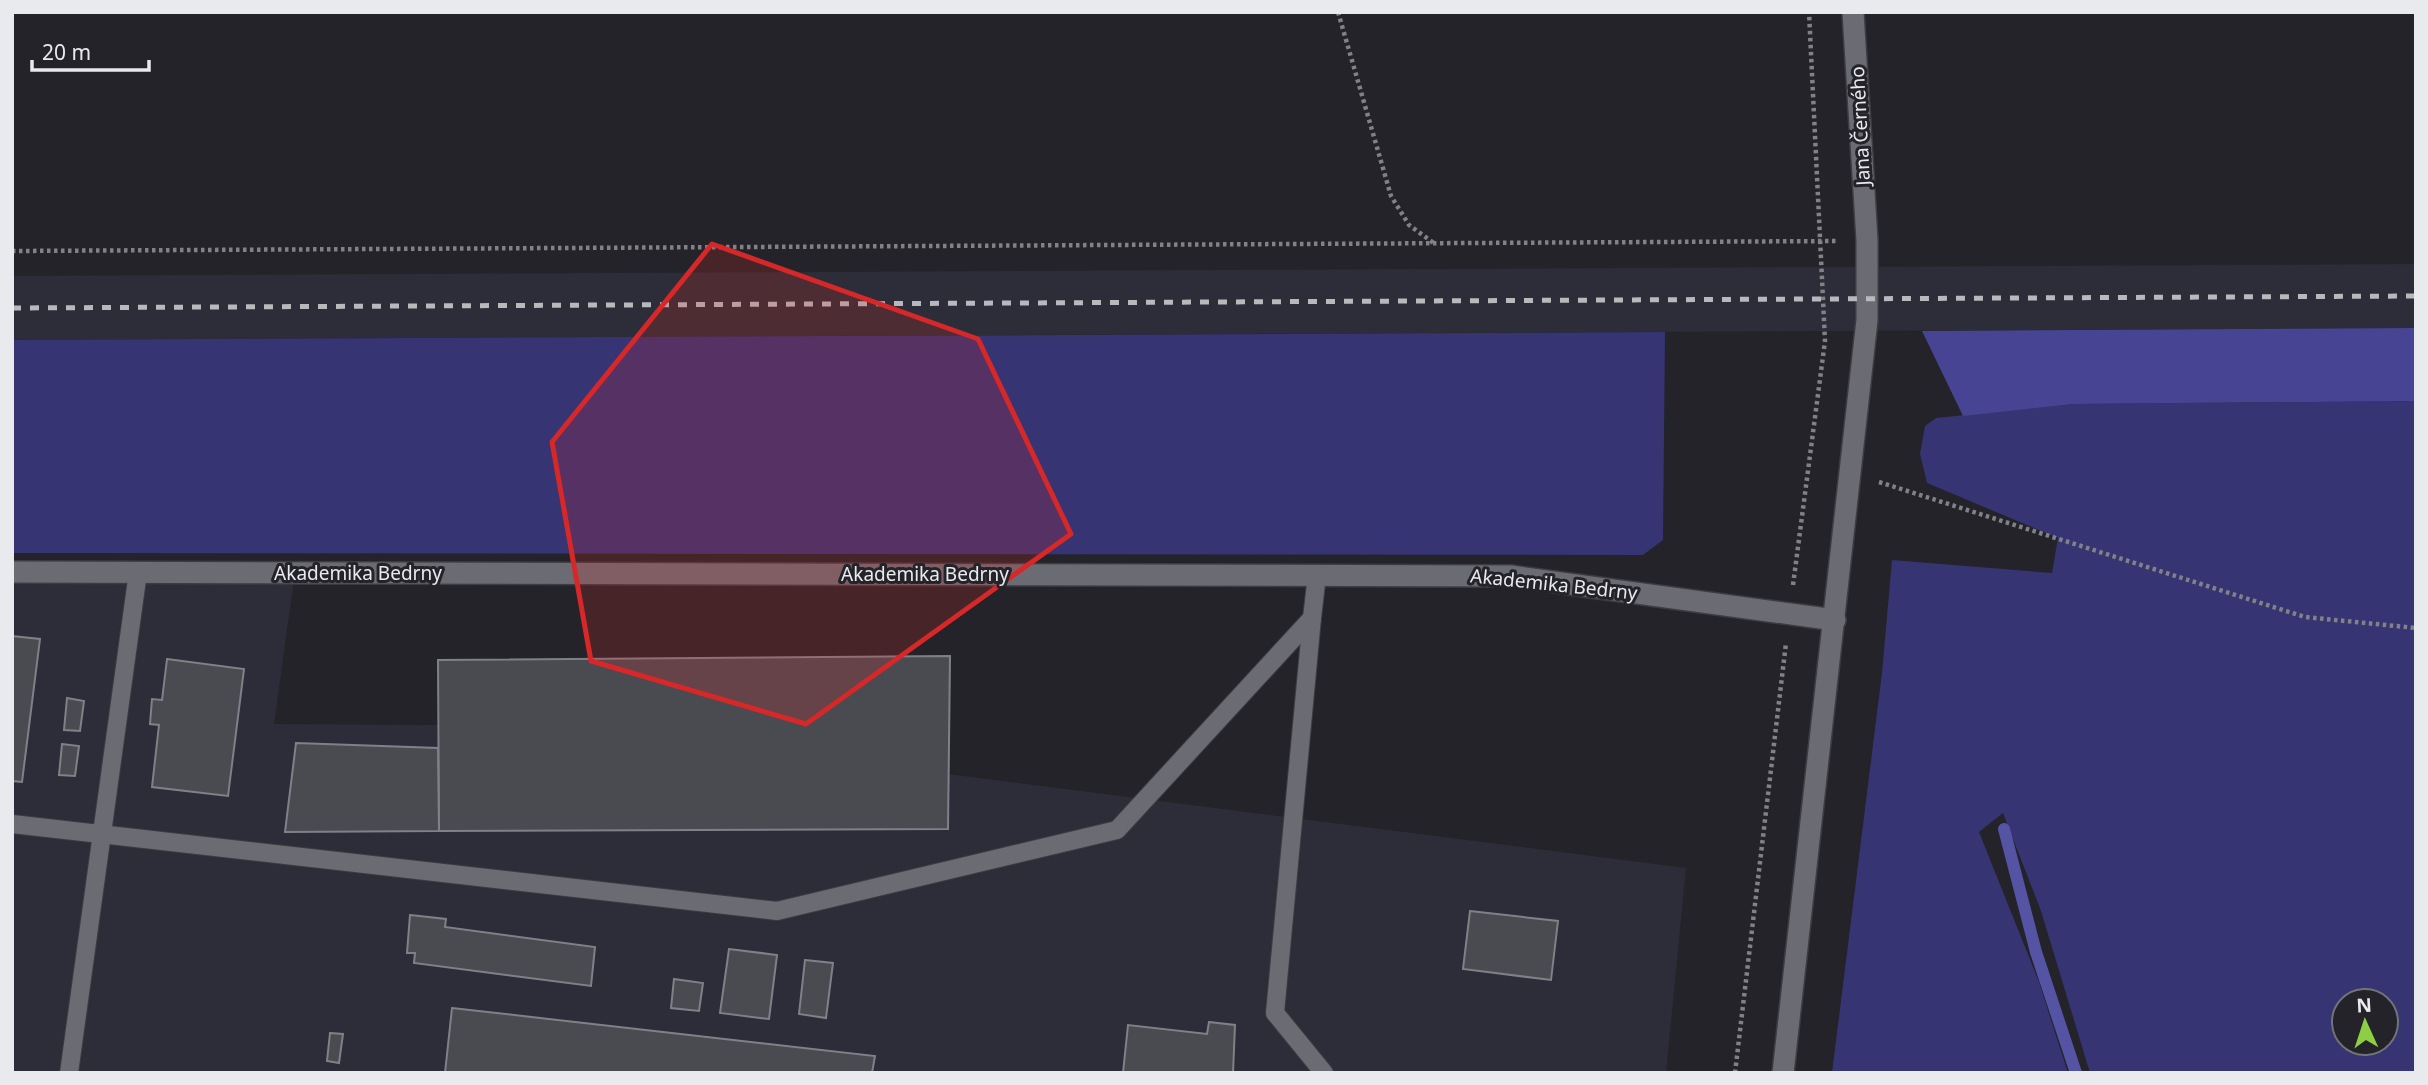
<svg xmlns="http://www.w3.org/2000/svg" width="2428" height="1085" font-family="'Noto Sans',sans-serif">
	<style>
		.built { fill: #2c2d38 }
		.green { fill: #363473; fill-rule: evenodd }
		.forest { fill: #474593 }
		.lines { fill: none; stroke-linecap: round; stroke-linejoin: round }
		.stream { stroke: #5554a4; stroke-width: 12 }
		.building { fill: #4a4a51; stroke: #808188; stroke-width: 2 }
		.service-casing { stroke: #3d3d41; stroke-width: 20 }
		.minor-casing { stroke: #3d3d41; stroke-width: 24 }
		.tertiary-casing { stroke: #3d3d41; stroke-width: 24 }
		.path { stroke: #818286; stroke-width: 4.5; stroke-dasharray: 3.5 3.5; stroke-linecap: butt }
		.service { stroke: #6b6c73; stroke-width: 18 }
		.minor { stroke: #6b6c73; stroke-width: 21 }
		.tertiary { stroke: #6b6c73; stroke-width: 21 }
		.rail { stroke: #b8b9bd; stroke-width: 5; stroke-dasharray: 9 9; stroke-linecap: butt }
		.marked { fill: #d62828; fill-opacity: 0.2; stroke: #d62828; stroke-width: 5; stroke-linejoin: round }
		.labels { text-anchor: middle; stroke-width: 6; stroke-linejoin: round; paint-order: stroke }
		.street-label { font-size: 19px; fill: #e9eaed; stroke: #232329 }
	</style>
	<rect width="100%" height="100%" fill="#232329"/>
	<g class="built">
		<path d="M2416 264V328L12 340V276Z"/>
		<path d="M295 572 274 724 571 726 1686 868 1666 1073H12V573Z"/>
	</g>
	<g class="green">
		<path d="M1665 332 1663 540 1643 555 12 553V340Z"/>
		<path d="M2416 401V1073H2090L2041 911 2003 813 1979 832 2039 982 2068 1073H1832L1882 673 1892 560 2052 573 2058 538 1927 483 1920 454 1925 426 1936 418 2074 404ZM2344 1001H2386V1043H2344Z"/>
	</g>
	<path class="forest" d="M2416 328V401L2074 404 1963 416 1922 331Z"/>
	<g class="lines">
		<path class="stream" d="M2004 829 2036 952 2076 1073"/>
	</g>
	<g class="building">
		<path d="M12 636 40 639 22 782 12 781Z"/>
		<path d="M950 656 948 829 439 831 438 660Z"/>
		<path d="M167 659 244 669 228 796 152 787 159 725 150 724 152 699 162 700Z"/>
		<path d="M67 698 84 701 80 731 64 730Z"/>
		<path d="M296 743 438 748 439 831 285 832Z"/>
		<path d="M62 744 79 746 75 776 59 775Z"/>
		<path d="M1470 911 1558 921 1551 980 1463 969Z"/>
		<path d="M410 915 446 919 445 927 595 947 591 986 414 963 415 953H407Z"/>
		<path d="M729 949 777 955 769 1019 720 1013Z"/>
		<path d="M805 960 833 963 826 1018 799 1014Z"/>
		<path d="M674 979 703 983 699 1011 671 1008Z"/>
		<path d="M452 1008 875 1056 872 1073H445Z"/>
		<path d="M1209 1022 1235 1025 1233 1073H1123L1128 1025 1207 1034Z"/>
		<path d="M330 1033 343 1034 339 1063 327 1061Z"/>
	</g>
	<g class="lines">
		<g class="service-casing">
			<g id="service">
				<path d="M1312 618 1275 1013 1324 1073"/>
				<path d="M12 824 777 911 1117 830 1312 618 1317 575"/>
				<path d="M69 1073 138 572"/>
			</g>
		</g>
		<g class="minor-casing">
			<path id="minor" d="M12 572 1511 576 1835 620"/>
		</g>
		<g class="tertiary-casing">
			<path id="tertiary" d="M1783 1073 1867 320V240L1853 12"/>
		</g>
		<g class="path">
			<path d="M1338 12 1391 196 1409 225 1435 244"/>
			<path d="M12 251 1838 241"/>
			<path d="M1879 482 2305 617 2416 628"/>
			<path d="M1793 585 1825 341 1809 12"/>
			<path d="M1735 1073 1786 643"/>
		</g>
		<use href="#service" class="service"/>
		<use href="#minor" class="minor"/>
		<use href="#tertiary" class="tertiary"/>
		<path class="rail" d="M12 308 2416 296"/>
	</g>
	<path class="marked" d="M712 244 978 339 1071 534 806 724 591 661 552 442Z"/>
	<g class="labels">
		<g class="street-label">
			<text transform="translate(1860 126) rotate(-93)" y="7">Jana Černého</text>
			<text x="358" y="580">Akademika Bedrny</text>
			<text x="925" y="581">Akademika Bedrny</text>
			<text transform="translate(1554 584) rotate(6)" y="7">Akademika Bedrny</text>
		</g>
	</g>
	<rect width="2428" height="1085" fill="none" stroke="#e9eaed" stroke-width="28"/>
	<g transform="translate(2365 1022) rotate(357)"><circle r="33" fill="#232329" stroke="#727377" stroke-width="2"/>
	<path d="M0-5L12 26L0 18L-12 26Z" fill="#8dce44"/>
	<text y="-10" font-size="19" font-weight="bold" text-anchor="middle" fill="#e9eaed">N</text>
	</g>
	<path d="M32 60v10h117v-10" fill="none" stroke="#e9eaed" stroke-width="3.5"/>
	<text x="42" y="60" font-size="21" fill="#e9eaed" stroke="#232329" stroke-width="5" paint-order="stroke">20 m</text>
</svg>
